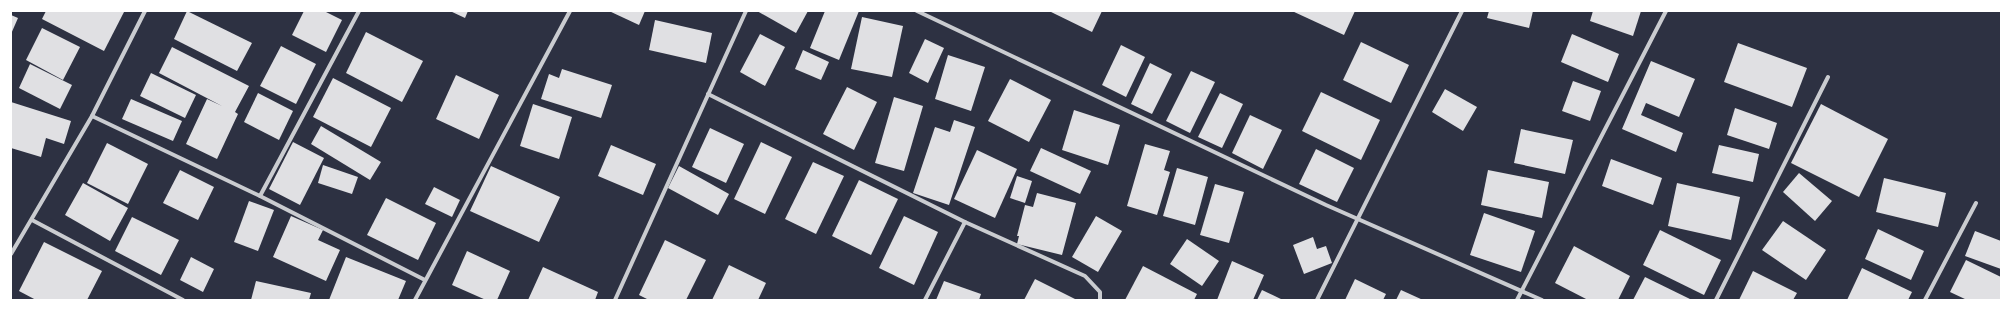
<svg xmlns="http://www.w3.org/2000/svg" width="2012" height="311" font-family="Roboto,sans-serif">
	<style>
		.building { fill: #e0e0e3 }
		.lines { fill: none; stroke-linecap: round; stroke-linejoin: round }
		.minor { stroke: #caccd0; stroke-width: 4 }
	</style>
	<rect width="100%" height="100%" fill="#2d3142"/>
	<g class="building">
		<path d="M46 11H122L124 12 104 51 42 19Z"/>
		<path d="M187 11 252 43 237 71 174 39Z"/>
		<path d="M304 11H324L342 20 326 52 292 35Z"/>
		<path d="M450 11H468L465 18Z"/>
		<path d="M609 11H645L639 25Z"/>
		<path d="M757 11H808L796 33Z"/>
		<path d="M825 11H859L839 60 810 48Z"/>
		<path d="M1049 11H1102L1092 32Z"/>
		<path d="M1292 11H1355L1344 35Z"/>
		<path d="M1489 11H1533L1529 28 1487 18Z"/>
		<path d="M1593 11H1641L1633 36 1590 21Z"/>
		<path d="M11 15 18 18 11 34Z"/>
		<path d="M862 17 903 26 892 77 851 69Z"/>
		<path d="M655 20 712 33 706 63 649 50Z"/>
		<path d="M42 28 80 47 63 80 26 60Z"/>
		<path d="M366 32 423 61 402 102 346 73Z"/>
		<path d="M760 34 785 47 765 86 740 72Z"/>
		<path d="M1572 34 1619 54 1608 82 1561 62Z"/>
		<path d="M925 39 944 48 928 83 909 73Z"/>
		<path d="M1361 42 1409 65 1391 103 1343 80Z"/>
		<path d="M1738 43 1807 68 1792 107 1724 82Z"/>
		<path d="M1121 45 1145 57 1126 97 1102 85Z"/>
		<path d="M281 46 316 64 296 104 260 86Z"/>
		<path d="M172 47 249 86 235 112 238 114 217 159 186 144 207 99 222 106 159 73Z"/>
		<path d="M803 50 829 62 821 80 795 69Z"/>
		<path d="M948 55 985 67 971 111 935 99Z"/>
		<path d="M1651 61 1695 79 1679 117 1646 103 1641 115 1683 133 1676 152 1622 129Z"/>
		<path d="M1150 63 1172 74 1152 114 1131 104Z"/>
		<path d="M30 64 72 85 60 109 19 88Z"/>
		<path d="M562 69 612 85 601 118 541 99 549 74 559 78Z"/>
		<path d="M1191 71 1215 82 1190 133 1166 121Z"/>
		<path d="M151 73 196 95 185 118 140 96Z"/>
		<path d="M456 75 499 95 479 139 436 119Z"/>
		<path d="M333 78 391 108 371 147 313 117Z"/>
		<path d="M1010 79 1051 100 1029 142 988 121Z"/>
		<path d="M1573 81 1601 91 1590 121 1562 111Z"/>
		<path d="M847 87 877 102 854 150 823 134Z"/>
		<path d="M1445 89 1477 107 1463 131 1432 112Z"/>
		<path d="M1321 92 1380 120 1361 160 1302 131Z"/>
		<path d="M258 93 293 111 279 140 244 122Z"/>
		<path d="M1220 93 1243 104 1222 148 1198 137Z"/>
		<path d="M894 97 923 106 904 171 875 163Z"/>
		<path d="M131 99 182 121 173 141 122 119Z"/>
		<path d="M11 102 71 121 64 144 46 138 41 157 11 148Z"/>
		<path d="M533 104 572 117 559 159 520 146Z"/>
		<path d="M1821 104 1888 139 1859 197 1791 163Z"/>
		<path d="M1735 108 1777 123 1769 149 1727 135Z"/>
		<path d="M1074 110 1120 125 1108 165 1062 150Z"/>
		<path d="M1250 115 1282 130 1263 169 1232 153Z"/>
		<path d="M954 120 975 127 949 205 913 193 935 127 950 132Z"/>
		<path d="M321 126 381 162 370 180 311 144Z"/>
		<path d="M710 128 744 144 726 183 692 167Z"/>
		<path d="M1521 129 1573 140 1565 174 1514 163Z"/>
		<path d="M293 142 324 158 300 205 269 189Z"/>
		<path d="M761 142 792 157 765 214 734 199Z"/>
		<path d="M107 143 148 164 128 204 87 183Z"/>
		<path d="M1145 144 1170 151 1164 170 1170 172 1157 215 1127 206Z"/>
		<path d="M611 145 656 164 643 195 598 176Z"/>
		<path d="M1719 145 1759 154 1753 182 1712 173Z"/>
		<path d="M1041 148 1091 171 1080 194 1030 171Z"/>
		<path d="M1316 149 1354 168 1337 202 1299 184Z"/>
		<path d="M977 150 1017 169 995 218 954 199Z"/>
		<path d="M1611 159 1662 178 1653 205 1602 186Z"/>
		<path d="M813 162 844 176 816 234 785 219Z"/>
		<path d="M323 165 358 177 352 194 318 183Z"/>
		<path d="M491 166 560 197 539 242 470 211Z"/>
		<path d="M679 166 729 194 718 215 668 188Z"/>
		<path d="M1177 168 1208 177 1195 225 1163 216Z"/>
		<path d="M180 170 214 187 198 220 163 203Z"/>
		<path d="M1488 170 1549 182 1542 218 1481 205Z"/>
		<path d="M1799 173 1832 201 1815 221 1783 192Z"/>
		<path d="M1017 176 1032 181 1025 203 1010 198Z"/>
		<path d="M1884 178 1946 193 1938 227 1876 212Z"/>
		<path d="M859 180 898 199 871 255 832 236Z"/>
		<path d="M83 183 128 208 110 241 65 215Z"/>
		<path d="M1677 183 1740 197 1731 240 1668 226Z"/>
		<path d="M1215 184 1244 192 1229 243 1200 235Z"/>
		<path d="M434 187 460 200 452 217 425 204Z"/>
		<path d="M1037 193 1076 203 1062 255 1017 244 1019 236H1017L1025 205 1033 207Z"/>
		<path d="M386 198 436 223 418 260 367 235Z"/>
		<path d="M249 201 274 210 258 251 234 242Z"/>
		<path d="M1484 213 1535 231 1521 272 1470 255Z"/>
		<path d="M291 216 323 230 318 240 340 250 326 281 273 257Z"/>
		<path d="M904 216 938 232 914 285 879 268Z"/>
		<path d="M1096 216 1122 231 1098 272 1072 257Z"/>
		<path d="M132 217 179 240 161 275 115 251Z"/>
		<path d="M1783 221 1826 250 1806 280 1762 250Z"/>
		<path d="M1878 229 1924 251 1911 280 1865 259Z"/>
		<path d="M1660 230 1721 260 1704 295 1643 265Z"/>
		<path d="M1975 231 2001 241V269L1965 256Z"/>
		<path d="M1313 237 1317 249 1326 246 1332 263 1304 274 1293 245Z"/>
		<path d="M1187 239 1219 261 1202 286 1170 264Z"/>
		<path d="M665 240 706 260 686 300H649L639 295Z"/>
		<path d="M44 242 102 271 87 300H36L19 291Z"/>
		<path d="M1574 246 1630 276 1618 300H1588L1555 283Z"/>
		<path d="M467 251 510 271 497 300H486L452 285Z"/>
		<path d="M191 257 214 269 203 292 180 280Z"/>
		<path d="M346 257 406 281 398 300H329Z"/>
		<path d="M1966 260 2001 277V300H1967L1950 292Z"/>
		<path d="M1232 261 1264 275 1253 300H1217Z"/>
		<path d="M729 265 766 283 758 300H712Z"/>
		<path d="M1143 266 1197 294 1194 300H1125Z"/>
		<path d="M543 267 598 292 595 300H528Z"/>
		<path d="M1862 268 1912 292 1908 300H1847Z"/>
		<path d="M1753 271 1797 293 1793 300H1739Z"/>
		<path d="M1645 277 1692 300H1633Z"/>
		<path d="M1035 279 1077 300H1024Z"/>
		<path d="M1355 279 1386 294 1383 300H1345Z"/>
		<path d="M256 281 311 293 309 300H251Z"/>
		<path d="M944 281 981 294 979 300H936Z"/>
		<path d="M1262 290 1283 300H1257Z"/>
		<path d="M1401 290 1423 300H1396Z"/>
	</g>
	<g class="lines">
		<g class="minor">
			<path d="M917 11 1326 205 1542 300"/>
			<path d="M708 94 965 222 1085 276 1100 292V300"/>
			<path d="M92 116 260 196 425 280"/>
			<path d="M260 196 359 11"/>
			<path d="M32 220 183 300"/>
			<path d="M11 254 92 116 145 11"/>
			<path d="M415 300 570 11"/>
			<path d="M615 300 746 11"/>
			<path d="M925 300 965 222"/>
			<path d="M1317 300 1462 11"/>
			<path d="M1517 300 1666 11"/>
			<path d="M1716 300 1828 77"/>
			<path d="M1925 300 1976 203"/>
		</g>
	</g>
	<rect width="2012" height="311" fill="none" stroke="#ffffff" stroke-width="24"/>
</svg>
